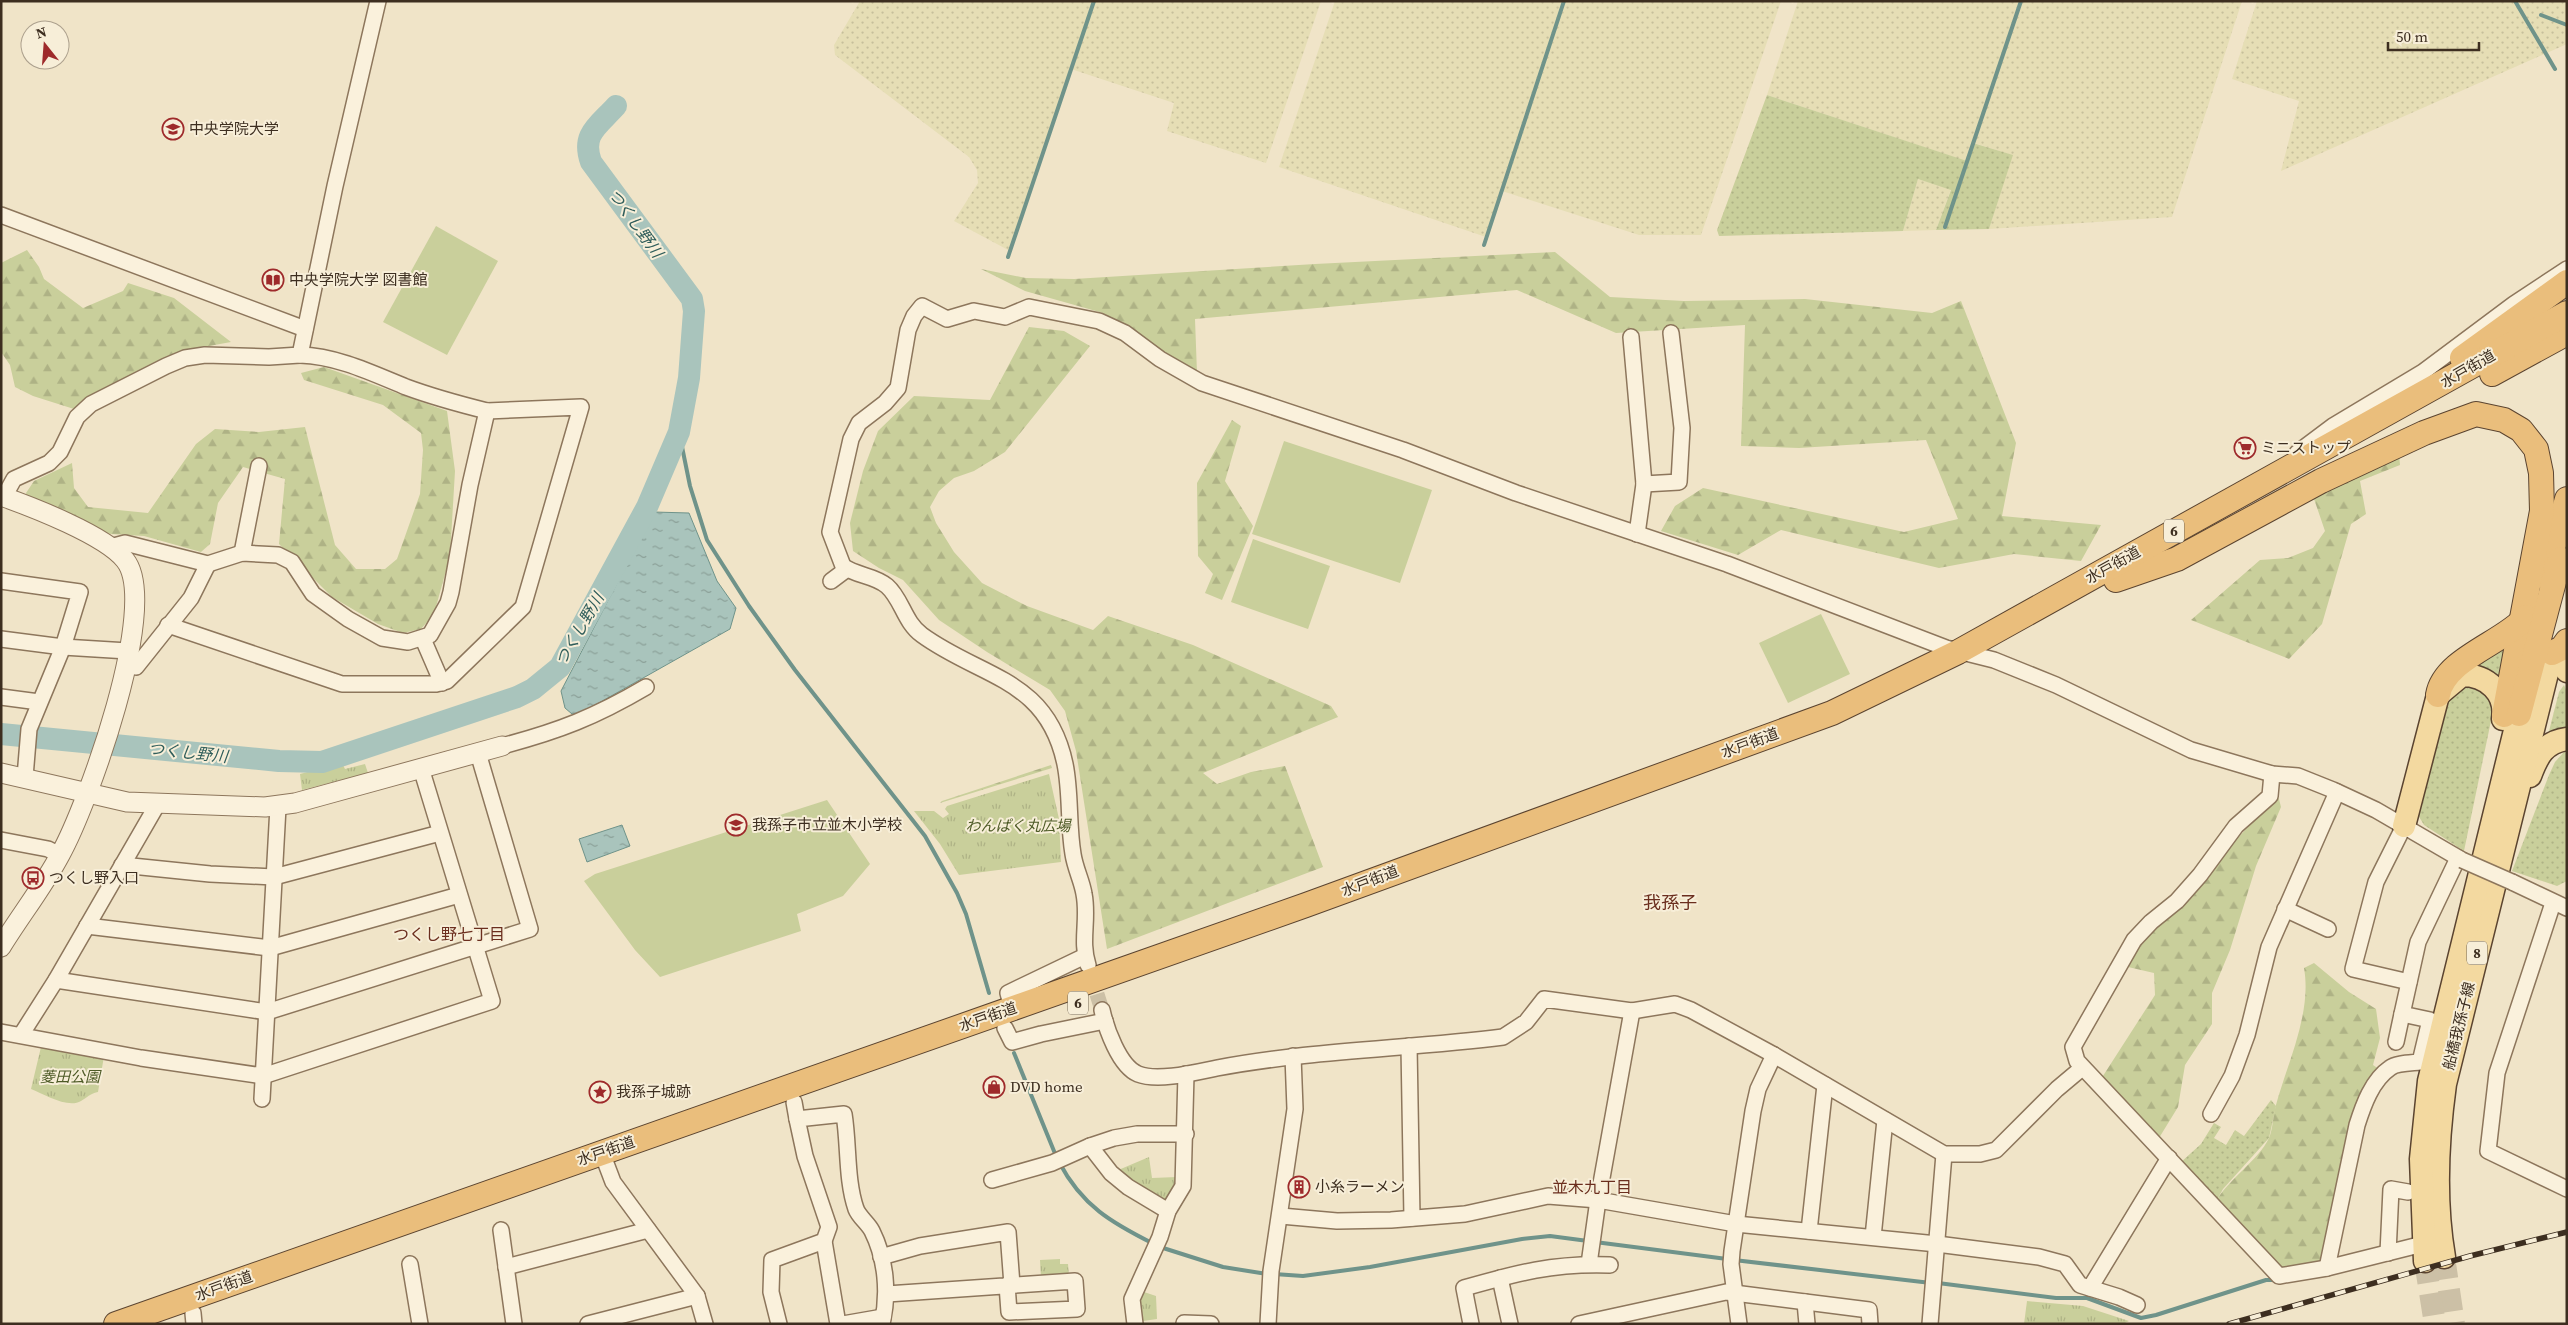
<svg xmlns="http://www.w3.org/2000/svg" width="2568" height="1325" font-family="'Source Serif 4','Noto Sans JP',serif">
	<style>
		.farmland { fill: url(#farmland-dots) }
		.grass { fill: url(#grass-dots) }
		.forest { fill: url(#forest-firs) }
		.park { fill: url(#park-tufts) }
		.pitch { fill: #c9cf9b }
		.water { fill: url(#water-ripples); stroke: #6f938a }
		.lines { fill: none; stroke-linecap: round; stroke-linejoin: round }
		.stream { stroke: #6f938a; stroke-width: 4 }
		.river { stroke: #a9c4bc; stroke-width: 22 }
		.minor-tunnel { stroke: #ccc0a6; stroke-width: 15; stroke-dasharray: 15 8; stroke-linecap: butt }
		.primary-tunnel { stroke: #ccc0a6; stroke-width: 22; stroke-dasharray: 22 11; stroke-linecap: butt }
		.minor-casing { stroke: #8d765c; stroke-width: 18 }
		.tertiary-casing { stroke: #8d765c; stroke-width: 21 }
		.primary-casing { stroke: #5b4430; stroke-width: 25 }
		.trunk-casing { stroke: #5b4430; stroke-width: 26 }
		.minor { stroke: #faf1dc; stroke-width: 15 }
		.tertiary { stroke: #faf1dc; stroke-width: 19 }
		.primary { stroke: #f3d9a0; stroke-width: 22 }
		.trunk { stroke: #eabe7c; stroke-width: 24 }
		.rail-casing { stroke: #3d2e20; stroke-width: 5.5 }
		.rail { stroke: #f7eed8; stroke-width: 4; stroke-dasharray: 11; stroke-linecap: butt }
		.minor-bridge-casing { stroke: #8d765c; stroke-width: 18; stroke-linecap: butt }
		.minor-bridge { stroke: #faf1dc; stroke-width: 15 }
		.labels { text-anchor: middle; stroke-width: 4; stroke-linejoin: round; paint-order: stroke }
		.shield { fill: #f7eed8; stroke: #756857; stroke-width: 1 }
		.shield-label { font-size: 14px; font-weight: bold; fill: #3d2e20 }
		.poi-label { font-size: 15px; fill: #3d2e20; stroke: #f7eed8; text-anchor: start }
		.street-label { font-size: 15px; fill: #3d2e20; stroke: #f7eed8 }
		.park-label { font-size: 15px; font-style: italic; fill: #4d5a26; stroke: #f7eed8 }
		.water-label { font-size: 16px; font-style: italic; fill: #2f5d5a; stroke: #f7eed8 }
		.neighbourhood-label { font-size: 16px; fill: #6b2e1e; stroke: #f7eed8 }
		.quarter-label { font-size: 18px; fill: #6b2e1e; stroke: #f7eed8 }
	</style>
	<defs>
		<pattern id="farmland-dots" width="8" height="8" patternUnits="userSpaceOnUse" patternTransform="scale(1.25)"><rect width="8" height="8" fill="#e6deb5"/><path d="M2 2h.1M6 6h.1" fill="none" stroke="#c6bf9b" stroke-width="1.8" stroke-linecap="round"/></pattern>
		<pattern id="grass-dots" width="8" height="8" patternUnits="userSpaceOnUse" patternTransform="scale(1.25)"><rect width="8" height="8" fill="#c9cf9b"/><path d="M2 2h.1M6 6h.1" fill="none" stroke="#aeb285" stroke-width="1.8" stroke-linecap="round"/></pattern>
		<pattern id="forest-firs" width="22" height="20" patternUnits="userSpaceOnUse" patternTransform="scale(1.25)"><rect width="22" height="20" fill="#c9cf9b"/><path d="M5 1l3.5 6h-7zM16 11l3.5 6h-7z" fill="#aeb285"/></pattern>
		<pattern id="park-tufts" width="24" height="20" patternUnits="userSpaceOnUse" patternTransform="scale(1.25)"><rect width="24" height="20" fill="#c9cf9b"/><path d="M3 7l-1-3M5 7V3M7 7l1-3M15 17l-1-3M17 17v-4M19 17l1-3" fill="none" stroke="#aeb285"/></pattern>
		<pattern id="water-ripples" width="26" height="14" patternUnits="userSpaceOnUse" patternTransform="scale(1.25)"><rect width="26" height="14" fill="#a9c4bc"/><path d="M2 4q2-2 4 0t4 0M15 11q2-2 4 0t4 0" fill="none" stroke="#8ba098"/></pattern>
	</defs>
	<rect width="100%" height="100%" fill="#f0e4c8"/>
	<g class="farmland">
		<path d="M860 1H1321L1266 163 1167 131 1174 103 1071 69 1010 251 954 221 978 183 977 170 969 157 835 55 834 45Z"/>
		<path d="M1335 1H1781L1701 235H1639L1502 191 1486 237 1279 167Z"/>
		<path d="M1798 1H2242L2172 217 1989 229 2012 155 1974 143 1966 161 1767 95Z"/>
		<path d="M2257 1H2567V44L2281 171 2299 101 2232 79Z"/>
		<path d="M1918 179 1951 189 1936 230 1903 231Z"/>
	</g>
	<g class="grass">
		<path d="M1767 95 1967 161 1973 143 2013 155 1989 229 1936 230 1951 190 1918 179 1903 231 1719 236 1717 230Z"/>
		<path d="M2508 639 2502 680 2471 668Z"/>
		<path d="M2460 685 2482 687 2491 704 2492 716 2464 851 2424 825 2418 815 2445 703Z"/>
		<path d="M2564 685 2567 692V731L2548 735 2559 692Z"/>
		<path d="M2564 752H2567V881L2557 886 2512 871 2549 775 2555 762Z"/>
		<path d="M2271 1100 2276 1106 2269 1138 2223 1189 2215 1203 2180 1163 2201 1144 2214 1123 2221 1127 2214 1138 2226 1145 2235 1130 2244 1136Z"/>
	</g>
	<g class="forest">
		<path d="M27 250 39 267 44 279 83 308 123 291 128 283 174 298 231 342 209 346 140 370 74 409 33 396 15 387 10 365 1 352V263Z"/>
		<path d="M1555 252 1610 297 1684 301 1805 299 1932 313 1961 301 2016 443 2002 516 2101 525 2081 561 2014 554 1939 568 1781 530 1738 555 1661 531 1675 506 1703 488 1904 532 1958 519 1926 440 1799 448 1741 446 1745 325 1616 333 1517 290 1195 319 1197 373 1103 313 1025 291 981 269 1026 278 1074 279 1315 264Z"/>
		<path d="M1029 327 1064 331 1090 346 1005 452 974 471 954 478 939 491 930 507 936 523 954 552 982 583 1027 606 1093 630 1108 616 1193 645 1331 706 1338 717 1203 773 1217 784 1251 772 1285 766 1323 867 1107 949 1076 751 1065 711 1050 690 987 652 939 620 903 580 879 568 853 551 850 523 863 471 878 431 914 396 990 400Z"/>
		<path d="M324 367 447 411 455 471 450 556 434 614 421 629 403 633 378 624 332 597 279 544 285 479 243 467 218 503 210 544 201 552 144 536 111 534 89 528 28 502 26 493 34 481 72 463 74 488 88 507 148 513 196 444 215 429 259 432 305 427 335 545 356 569H385L397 559 420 494 423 450 421 433 383 405 304 380 301 373Z"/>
		<path d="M1232 420 1241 426 1225 481 1253 526 1222 600 1205 593 1213 574 1198 556 1197 483Z"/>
		<path d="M2399 454 2400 465 2360 481 2366 514 2351 524 2322 624 2289 659 2191 620 2260 560 2288 558 2313 548 2325 531 2313 496Z"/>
		<path d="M1051 765 1052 768 940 803 942 801Z"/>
		<path d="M2278 795 2281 807 2256 866 2230 950 2212 993V1024L2185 1065 2178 1107 2159 1138 2101 1079 2155 995 2154 973 2128 967 2140 942 2161 920 2193 895 2232 844Z"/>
		<path d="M2314 963 2349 992 2376 1009 2380 1038 2373 1065 2382 1071 2373 1080 2324 1263 2278 1270 2215 1203C2228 1179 2258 1161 2269 1138 2273 1129 2273 1115 2276 1105 2288 1061 2312 1013 2304 968Z"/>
	</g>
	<g class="park">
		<path d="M342 763 345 769 365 764 368 773 302 790 300 774Z"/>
		<path d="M1049 774 1059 819 1061 862 959 875 940 844 914 811H934L943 818 949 814 945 809 947 806Z"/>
		<path d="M41 1047 104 1056 98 1092C89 1094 88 1097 81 1101 68 1109 44 1094 31 1089Z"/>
		<path d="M1149 1157 1152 1178 1177 1177 1168 1198 1161 1200 1116 1171Z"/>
		<path d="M1060 1259V1264H1068L1069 1276 1041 1278 1040 1260Z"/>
		<path d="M1144 1292 1156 1296 1157 1319 1143 1321 1139 1301Z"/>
		<path d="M2027 1301 2083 1306 2129 1321 2123 1324H2024Z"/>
	</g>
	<g class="pitch">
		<path d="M436 226 498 261 447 355 383 322Z"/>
		<path d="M1284 441 1432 490 1400 583 1252 534Z"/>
		<path d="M1253 539 1330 566 1308 629 1231 602Z"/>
		<path d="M1821 614 1850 674 1788 703 1759 643Z"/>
		<path d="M827 800 870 864 843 896 797 914 801 931 660 977 635 950 584 881 595 874Z"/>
	</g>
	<g class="water">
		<path d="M654 512 689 513 717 581 736 608 730 629 581 713 572 714 565 708 561 691Z"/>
		<path d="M622 825 630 846 587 862 579 839Z"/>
	</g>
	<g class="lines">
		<g class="stream">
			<path d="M2515 1 2555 69"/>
			<path d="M2541 15 2567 25"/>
			<path d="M1945 227 2021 1"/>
			<path d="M1484 245 1564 1"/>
			<path d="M1008 257 1094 1"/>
			<path d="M679 432 690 486 707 540 749 606 795 670 925 836 957 893 966 914 989 993"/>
			<path d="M1014 1053 1056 1156"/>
			<path d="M1059 1162C1082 1206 1112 1223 1154 1244"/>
			<path d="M1595 1242 1727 1259"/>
			<path d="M1160 1247 1223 1267 1267 1274"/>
			<path d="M1734 1260 1931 1283"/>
			<path d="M1274 1274 1303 1276 1370 1267 1522 1239 1550 1236 1588 1241"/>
			<path d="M1938 1283 2056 1298H2087L2141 1318 2156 1315 2266 1280H2275"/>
		</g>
		<path class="river" d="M1 734 279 761 322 762 517 697 533 689 560 667 647 507 679 432 689 378 694 311 692 299 591 162C581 134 598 126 616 106"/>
		<path class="minor-tunnel" d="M1090 972 1102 1010"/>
		<g class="primary-tunnel">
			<path d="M2444 1257 2454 1324"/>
			<path d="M2425 1261 2435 1324"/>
		</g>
		<g class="minor-casing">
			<g id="minor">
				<path d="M1 215 305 329"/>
				<path d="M1631 337 1644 484 1637 534"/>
				<path d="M2297 453 2333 426 2423 372 2514 304 2567 269"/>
				<path d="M1644 484 1679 482 1682 428 1671 333"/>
				<path d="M4 497 14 479 49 463 60 452 77 417 91 404 166 366 185 358 205 355 269 357 300 355 335 186 378 1"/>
				<path d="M110 547 125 543 208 564 242 553 278 555 292 562 313 594 348 619 382 638 408 642 430 635 448 603 451 592 470 485 487 411C459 404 433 397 406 387 372 373 337 356 300 355"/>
				<path d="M242 553 259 466"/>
				<path d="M1 581 80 592 63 647 29 729 25 777"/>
				<path d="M831 581 847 569"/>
				<path d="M168 625 342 684H436L447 681 523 607 581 407 487 411"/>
				<path d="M1 639 63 647 128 651"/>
				<path d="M423 639 442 683"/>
				<path d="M126 664 136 667 191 598 208 564"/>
				<path d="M1 697 39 702"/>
				<path d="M502 746C559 731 595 717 646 687"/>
				<path d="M2272 774 2270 796 2236 826 2200 875 2177 901 2151 922 2134 940 2073 1047 2077 1061 2279 1276 2327 1268 2423 1244"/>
				<path d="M2404 826 2376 882 2353 969 2409 982"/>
				<path d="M1 840 48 849 60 855"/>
				<path d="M122 865 210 874 274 877 440 833"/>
				<path d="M2512 882 2567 908"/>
				<path d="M2553 903 2497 1073 2488 1151 2567 1189"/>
				<path d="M2285 909 2328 929"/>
				<path d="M87 926 270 948 459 895"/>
				<path d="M1088 965C1080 941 1089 919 1084 894 1082 881 1075 868 1073 854 1068 825 1071 793 1065 764 1047 678 981 678 922 635 904 622 902 599 887 586 874 575 856 576 843 566L830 532 851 439 859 423 885 403 898 388 908 330 914 316 922 306 947 319 974 311 1005 317 1029 307 1099 321 1125 333 1160 359 1202 383 1403 450 1516 493 1727 564 1946 648 1994 660 2056 685 2191 750 2272 774 2298 776 2333 790 2376 810 2462 860"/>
				<path d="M56 980 267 1012 530 929 478 753"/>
				<path d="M1012 1008 1008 993 1085 956"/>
				<path d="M1102 1010C1106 1028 1119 1066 1138 1074 1158 1082 1197 1072 1217 1068 1312 1050 1408 1049 1503 1037L1526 1022 1544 999 1632 1011 1675 1004 1691 1010 1774 1055 1944 1154H1980L1996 1150 2057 1089 2082 1068"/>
				<path d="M1005 1028 1012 1042 1041 1034 1105 1021"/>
				<path d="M1 1032 141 1058 263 1076 492 1001 421 768"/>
				<path d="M21 1035 56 980 157 805"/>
				<path d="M2396 1042 2402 1014"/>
				<path d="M1409 1046 1412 1218"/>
				<path d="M262 1099 278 807"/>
				<path d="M794 1102 797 1119"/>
				<path d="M2211 1114 2232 1076 2247 1035 2269 947 2337 792"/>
				<path d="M1090 1146 1111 1173 1128 1187 1168 1211"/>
				<path d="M602 1153 613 1182 697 1296 705 1324"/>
				<path d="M992 1180 1052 1163 1090 1146 1114 1138 1137 1134H1186"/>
				<path d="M1281 1216 1337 1221 1391 1220 1465 1214 1548 1196 1598 1200 1736 1224 1937 1244 2039 1257 2065 1264 2080 1285 2119 1297 2137 1305"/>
				<path d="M501 1230 514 1324"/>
				<path d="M1809 1231 1825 1085"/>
				<path d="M1873 1237 1885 1120"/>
				<path d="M824 1241 838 1324"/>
				<path d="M2388 1253 2391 1189 2408 1192"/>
				<path d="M881 1257 920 1246 1008 1232 1012 1285"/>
				<path d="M410 1264 420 1324"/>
				<path d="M1589 1264 1598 1200 1632 1011"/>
				<path d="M506 1267 648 1230"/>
				<path d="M2327 1268 2357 1125C2363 1106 2372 1080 2390 1068 2396 1063 2412 1063 2420 1062L2430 1020 2402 1014 2418 942 2458 858"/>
				<path d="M1500 1278 1510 1324"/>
				<path d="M2090 1288 2169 1158"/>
				<path d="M887 1294 1075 1281 1077 1309 1009 1312 1007 1285"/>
				<path d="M1805 1302 1807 1324"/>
				<path d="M193 1313 194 1324"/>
				<path d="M1184 1323 1211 1324"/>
				<path d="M588 1324 697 1296"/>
				<path d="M779 1324 771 1292 772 1260 824 1241 829 1227 805 1156 797 1119 844 1114C849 1145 846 1180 856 1209 859 1217 868 1223 872 1231 886 1259 889 1293 882 1324"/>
				<path d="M843 1324 883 1317"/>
				<path d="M1135 1324 1132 1299 1160 1237 1168 1211 1183 1186 1186 1074"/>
				<path d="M1268 1324 1271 1271 1295 1109 1293 1056"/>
				<path d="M1471 1324 1464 1288C1517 1273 1553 1263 1610 1265"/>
				<path d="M1579 1324 1726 1292 1869 1310 1870 1324"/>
				<path d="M1739 1324 1731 1264 1732 1251 1753 1111 1758 1089 1774 1055"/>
				<path d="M1930 1324 1944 1154"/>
			</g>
		</g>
		<g class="tertiary-casing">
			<g id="tertiary">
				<path d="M1 496C32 507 105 535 125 560 161 604 87 807 60 855 43 887 20 916 1 947"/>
				<path d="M1 773 127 802 265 807 295 803 502 746"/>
			</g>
		</g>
		<g class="primary-casing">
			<g id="primary">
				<path d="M2552 653 2567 671"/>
				<path d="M2530 776C2537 757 2544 742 2567 739"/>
				<path d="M2404 826 2438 695 2462 675C2487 675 2507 693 2503 719"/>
				<path d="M2444 1257C2434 1199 2437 1142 2445 1084L2552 653"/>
				<path d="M2425 1261 2421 1159 2429 1081 2519 714"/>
			</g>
		</g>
		<g class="trunk-casing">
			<g id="trunk">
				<path d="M2462 358 2567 282"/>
				<path d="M2492 374 2567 333"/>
				<path d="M2545 576 2567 499"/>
				<path d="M2116 580 2177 559 2321 481 2424 433 2476 414 2504 420 2521 430 2536 449 2541 473 2542 511 2504 715"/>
				<path d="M2552 653 2562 648 2567 641"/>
				<path d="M2438 695C2444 659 2503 643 2526 617"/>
				<path d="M2519 714 2560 559"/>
				<path d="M116 1324 1306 905 1832 713 1958 652 2567 313"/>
			</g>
		</g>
		<use href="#minor" class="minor"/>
		<use href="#tertiary" class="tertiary"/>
		<use href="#primary" class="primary"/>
		<use href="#trunk" class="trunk"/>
		<g class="rail-casing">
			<path id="rail" d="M2229 1324 2470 1256 2567 1232"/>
		</g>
		<use href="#rail" class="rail"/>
		<g class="minor-bridge-casing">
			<path id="minor-bridge" d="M2462 860 2512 882"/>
		</g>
		<use href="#minor-bridge" class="minor-bridge"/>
	</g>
	<defs>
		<g id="university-ring" transform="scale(1.125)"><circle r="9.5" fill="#f7eed8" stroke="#9e2a2b" stroke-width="1.5"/><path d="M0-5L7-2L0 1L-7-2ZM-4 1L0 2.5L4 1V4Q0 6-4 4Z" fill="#9e2a2b"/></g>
		<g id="library-ring" transform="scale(1.125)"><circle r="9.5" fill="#f7eed8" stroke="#9e2a2b" stroke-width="1.5"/><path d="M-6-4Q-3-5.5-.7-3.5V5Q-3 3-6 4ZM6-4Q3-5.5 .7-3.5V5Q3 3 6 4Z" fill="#9e2a2b"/></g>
		<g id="supermarket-ring" transform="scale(1.125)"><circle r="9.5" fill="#f7eed8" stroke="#9e2a2b" stroke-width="1.5"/><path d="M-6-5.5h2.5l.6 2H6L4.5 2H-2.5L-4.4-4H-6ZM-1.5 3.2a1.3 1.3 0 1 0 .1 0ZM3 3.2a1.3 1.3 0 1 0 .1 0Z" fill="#9e2a2b"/></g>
		<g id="school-ring" transform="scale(1.125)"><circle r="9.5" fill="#f7eed8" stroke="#9e2a2b" stroke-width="1.5"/><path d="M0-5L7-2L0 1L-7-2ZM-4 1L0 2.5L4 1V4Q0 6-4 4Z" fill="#9e2a2b"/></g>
		<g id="bus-ring" transform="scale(1.125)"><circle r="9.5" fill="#f7eed8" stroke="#9e2a2b" stroke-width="1.5"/><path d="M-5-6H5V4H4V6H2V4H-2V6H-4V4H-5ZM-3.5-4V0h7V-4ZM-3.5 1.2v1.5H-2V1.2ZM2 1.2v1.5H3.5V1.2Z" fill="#9e2a2b"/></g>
		<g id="shop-ring" transform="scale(1.125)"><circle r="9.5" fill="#f7eed8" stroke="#9e2a2b" stroke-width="1.5"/><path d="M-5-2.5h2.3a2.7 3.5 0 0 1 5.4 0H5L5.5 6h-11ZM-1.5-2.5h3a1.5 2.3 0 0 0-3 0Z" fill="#9e2a2b"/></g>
		<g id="sight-ring" transform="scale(1.125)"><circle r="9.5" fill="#f7eed8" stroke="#9e2a2b" stroke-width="1.5"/><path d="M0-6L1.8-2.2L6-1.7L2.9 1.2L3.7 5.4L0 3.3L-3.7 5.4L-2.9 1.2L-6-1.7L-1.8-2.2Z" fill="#9e2a2b"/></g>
		<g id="building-ring" transform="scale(1.125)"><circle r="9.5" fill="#f7eed8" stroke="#9e2a2b" stroke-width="1.5"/><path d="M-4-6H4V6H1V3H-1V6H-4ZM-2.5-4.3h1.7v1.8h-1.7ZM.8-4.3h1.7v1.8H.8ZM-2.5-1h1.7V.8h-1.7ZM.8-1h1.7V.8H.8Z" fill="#9e2a2b"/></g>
	</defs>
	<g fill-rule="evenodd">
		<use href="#university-ring" x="173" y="129"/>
		<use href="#library-ring" x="273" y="280"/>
		<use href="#supermarket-ring" x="2245" y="448"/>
		<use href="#school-ring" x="736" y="825"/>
		<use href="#bus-ring" x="33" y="878"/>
		<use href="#shop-ring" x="994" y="1087"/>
		<use href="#sight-ring" x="600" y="1092"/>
		<use href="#building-ring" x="1299" y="1187"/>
	</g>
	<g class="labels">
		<g class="shield">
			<rect x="2164" y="519.5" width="20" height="23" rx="4"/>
			<rect x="2467" y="941.5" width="20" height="23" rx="4"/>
			<rect x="1068" y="991.5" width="20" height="23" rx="4"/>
		</g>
		<g class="shield-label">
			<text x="2174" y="536">6</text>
			<text x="2477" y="958">8</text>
			<text x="1078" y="1008">6</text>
		</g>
		<g class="poi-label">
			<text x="189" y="134">中央学院大学</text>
			<text x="289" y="285">中央学院大学 図書館</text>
			<text x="2261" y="453">ミニストップ</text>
			<text x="752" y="830">我孫子市立並木小学校</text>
			<text x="49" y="883">つくし野入口</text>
			<text x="1010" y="1092">DVD home</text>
			<text x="616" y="1097">我孫子城跡</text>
			<text x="1315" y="1192">小糸ラーメン</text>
		</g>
		<g class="street-label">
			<text transform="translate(2468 369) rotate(-30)" y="5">水戸街道</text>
			<text transform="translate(2113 565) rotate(-29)" y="5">水戸街道</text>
			<text transform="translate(1750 743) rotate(-20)" y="5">水戸街道</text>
			<text transform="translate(1370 881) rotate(-21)" y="5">水戸街道</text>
			<text transform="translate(988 1017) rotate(-19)" y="5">水戸街道</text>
			<text transform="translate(2459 1026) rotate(-76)" y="5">船橋我孫子線</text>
			<text transform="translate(606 1151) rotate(-19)" y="5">水戸街道</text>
			<text transform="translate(224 1286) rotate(-20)" y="5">水戸街道</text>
		</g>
		<g class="park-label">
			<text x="1018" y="831">わんぱく丸広場</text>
			<text x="70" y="1082">菱田公園</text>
		</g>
		<g class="water-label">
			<text transform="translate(636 223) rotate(54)" y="6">つくし野川</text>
			<text transform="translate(579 629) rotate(-60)" y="6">つくし野川</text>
			<text transform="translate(188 752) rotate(6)" y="6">つくし野川</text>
		</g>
		<g class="neighbourhood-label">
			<text x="449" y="940">つくし野七丁目</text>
			<text x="1592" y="1193">並木九丁目</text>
		</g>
		<g class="quarter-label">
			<text x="1670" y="909">我孫子</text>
		</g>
	</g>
	<rect width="2568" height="1325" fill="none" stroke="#3d2e20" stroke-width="5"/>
	<g transform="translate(45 45) rotate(343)"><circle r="24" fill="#f7eed8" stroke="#ada18e"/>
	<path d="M0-4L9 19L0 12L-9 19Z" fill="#9e2a2b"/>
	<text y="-8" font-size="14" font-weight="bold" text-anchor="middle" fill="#3d2e20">N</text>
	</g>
	<path d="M2388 42v8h91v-8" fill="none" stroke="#3d2e20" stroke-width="2.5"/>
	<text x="2396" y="42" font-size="15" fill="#3d2e20" stroke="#f7eed8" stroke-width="4" paint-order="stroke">50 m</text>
</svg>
